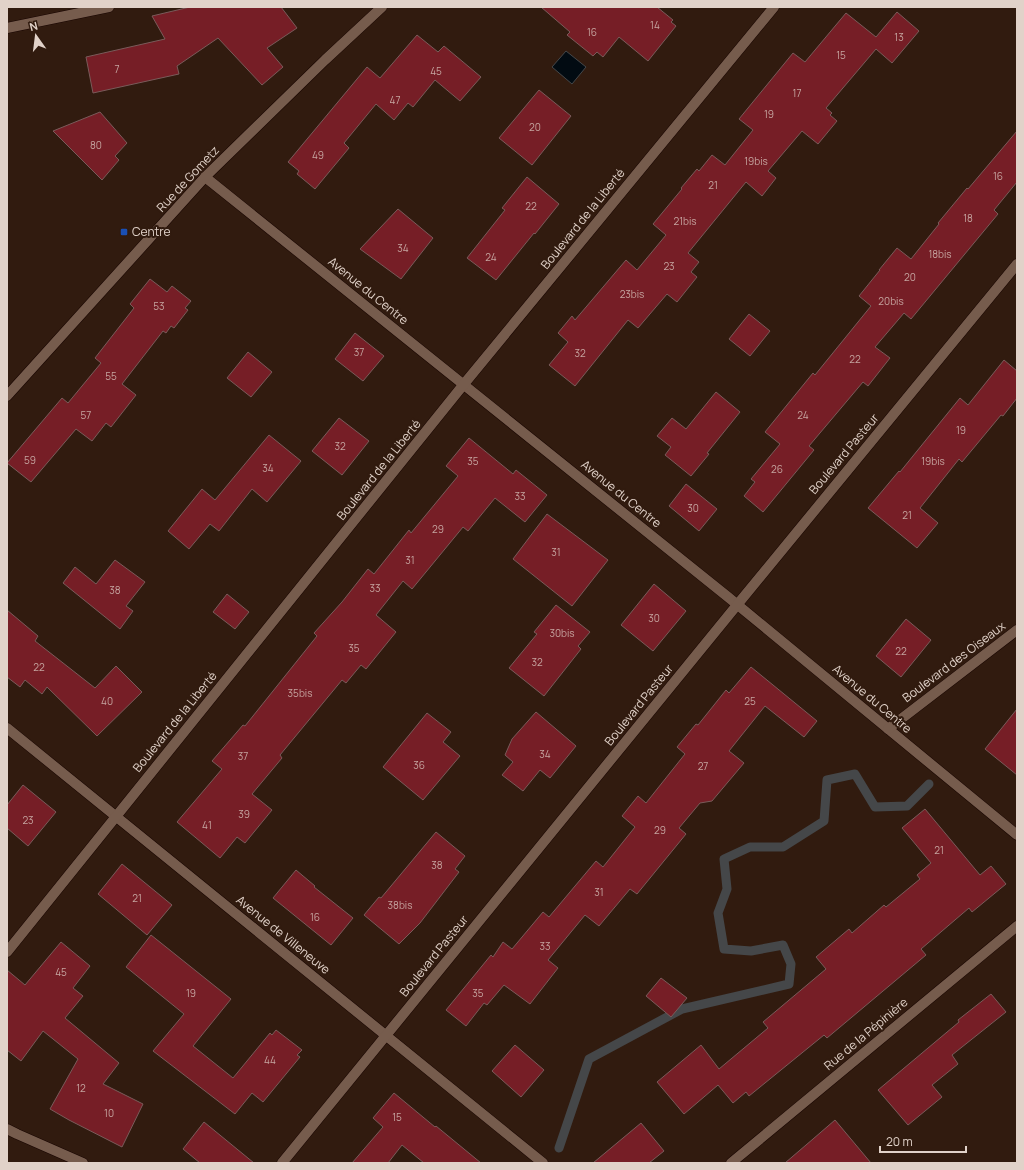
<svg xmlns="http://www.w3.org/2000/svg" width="1024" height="1170" font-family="Manrope,sans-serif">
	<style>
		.water { fill: #020b12; stroke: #454749 }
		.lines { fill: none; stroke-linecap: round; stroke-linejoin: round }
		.stream { stroke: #454749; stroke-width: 9 }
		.building { fill: #761e26; stroke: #7a5b5a }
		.minor-casing { stroke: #180500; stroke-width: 11 }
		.minor { stroke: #765c4d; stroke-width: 10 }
		.transit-dot { fill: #1a4fb4; stroke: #311b0f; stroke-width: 1.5 }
		.labels { text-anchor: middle; stroke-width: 4; stroke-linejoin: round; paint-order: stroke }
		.number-label { font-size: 10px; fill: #c6a5a0 }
		.street-label { font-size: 12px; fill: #e1d2c9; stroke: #311b0f }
		.poi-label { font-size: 12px; fill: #e1d2c9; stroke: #311b0f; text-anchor: start }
	</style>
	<rect width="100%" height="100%" fill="#311b0f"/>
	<path class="water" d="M566 51 586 67 572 84 552 67Z"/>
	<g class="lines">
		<path class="stream" d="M559 1148 589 1059 682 1009 789 984 791 964 783 945 751 951 724 949 718 913 727 889 724 859 750 847H783L824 821 827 780 855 774 875 807 907 806 929 784"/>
	</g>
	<g class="building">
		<path d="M190 7H281L297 28 267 48 283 67 262 85 218 38 177 66 179 74 93 93 86 57 165 39 152 16Z"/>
		<path d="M541 7H657L673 20 671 22 676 26 648 61 619 37 603 57 597 52 593 56 567 35 570 32Z"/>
		<path d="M897 12 919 31 892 63 876 49 826 108 832 113 830 115 837 121 818 144 802 131 768 171 776 178 762 196 746 182 688 253 699 262 691 272 697 277 677 302 667 294 638 328 628 320 575 386 549 365 568 342 558 333 572 316 575 320 626 260 637 270 666 235 653 224 682 189 681 188 697 169 699 171 712 155 725 165 753 130 739 119 793 53 805 62 846 13 876 37Z"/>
		<path d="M417 35 438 52 444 46 481 77 460 101 435 80 413 107 408 103 394 120 376 104 344 143 349 148 315 189 297 174 299 171 288 162 367 67 380 78Z"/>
		<path d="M539 90 571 116 532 165 499 138Z"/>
		<path d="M100 112 127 143 115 156 119 160 102 180 53 131Z"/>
		<path d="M1017 131V182L994 210 998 214 911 319 904 313 875 347 890 358 868 386 863 382 809 446 814 450 763 512 744 496 755 482 751 479 780 444 765 432 813 373 815 375 871 306 859 296 880 270H879L897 248 911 259 939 224 938 223 967 188 968 189Z"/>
		<path d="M527 177 559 204 535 234 534 233 496 280 467 258 505 210 502 208Z"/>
		<path d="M398 209 433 238 401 279 360 249Z"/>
		<path d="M150 279 167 292 172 286 191 301 185 308 188 310 174 328 171 326 166 333 163 331 122 384 136 395 111 427 106 423 92 441 76 429 31 482 7 463 62 398 68 403 101 363 95 358 134 308 130 304Z"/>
		<path d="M749 314 770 331 750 356 729 339Z"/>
		<path d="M355 333 384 356 363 381 335 359Z"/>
		<path d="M248 352 272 372 251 397 227 378Z"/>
		<path d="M1004 360 1017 371V398L1003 416 1001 415 962 462 959 459 920 508 938 523 917 548 868 508 899 471 900 472 960 398 968 405Z"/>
		<path d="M716 392 740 412 707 453 709 454 691 476 665 455 671 447 657 436 672 418 686 429Z"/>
		<path d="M339 418 369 441 342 475 312 451Z"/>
		<path d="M269 435 301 461 267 502 252 489 219 531 210 524 189 549 168 531 202 489 215 500Z"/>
		<path d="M469 438 513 474 516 470 547 495 525 522 495 498 468 531 463 527 412 589 403 581 376 615 396 632 366 669 361 665 346 683 342 680 280 755 282 758 252 794 272 810 245 843 237 837 220 858 177 822 222 769 212 761 243 725 245 726 317 636 314 633 342 602 368 569 374 574 409 530 411 533 458 476 446 466Z"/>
		<path d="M686 484 717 509 699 531 669 506Z"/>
		<path d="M547 514 608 560 572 606 513 559Z"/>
		<path d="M115 560 145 582 126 606 133 611 120 629 63 583 75 567 96 584Z"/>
		<path d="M654 584 686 611 653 651 621 625Z"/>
		<path d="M227 594 249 612 235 629 213 612Z"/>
		<path d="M556 605 590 632 578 646 581 649 544 696 509 668 537 634 534 632Z"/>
		<path d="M7 610 38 636 35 641 95 688 116 666 142 692 97 736 47 687 42 694 25 680 20 687 7 677Z"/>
		<path d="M906 619 931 640 901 677 876 656Z"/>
		<path d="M751 667 817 721 804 737 765 706 729 751 744 763 712 801 700 803 679 828 686 834 637 894 630 889 599 926 585 915 548 960 558 968 530 1004 504 985 487 1005 484 1003 466 1026 446 1010 491 955 493 957 503 942 512 949 543 912 549 917 596 861 603 867 635 827 622 816 638 796 646 803 685 754 677 747 696 724 698 725 726 690 729 693Z"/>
		<path d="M1017 709V775L985 749Z"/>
		<path d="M536 712 576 746 550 778 540 770 523 791 502 775 513 762 505 755 512 739Z"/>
		<path d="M427 713 451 732 443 742 460 756 423 800 383 767Z"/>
		<path d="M23 785 56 812 28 846 7 828V805Z"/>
		<path d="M925 809 980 875 991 866 1006 884 972 912 969 908 921 949 926 955 827 1038 824 1035 749 1096 746 1092 733 1103 718 1085 684 1114 657 1082 701 1045 719 1069 768 1028 763 1022 826 969 816 957 849 929 852 933 884 905 886 907 920 879 917 875 931 863 902 828Z"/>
		<path d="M436 832 465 856 455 869 459 872 420 923 399 944 364 915 379 897 381 898Z"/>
		<path d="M122 864 172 905 147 935 98 894Z"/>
		<path d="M296 870 315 886 314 887 353 918 331 945 273 898Z"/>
		<path d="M151 935 231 999 193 1046 233 1078 270 1033 272 1035 276 1030 302 1050 297 1055 300 1057 263 1102 252 1093 235 1114 153 1051 184 1014 126 967Z"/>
		<path d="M61 942 90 966 73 988 83 996 65 1018 119 1063 103 1084 143 1104 122 1147 69 1120 50 1109 78 1059 43 1031 21 1061 7 1050V970L25 985Z"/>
		<path d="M661 978 687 998 671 1017 646 996Z"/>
		<path d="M991 994 1006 1012 952 1055 958 1064 932 1085 942 1097 908 1125 878 1090 959 1022 958 1020Z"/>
		<path d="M515 1045 544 1070 521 1097 492 1071Z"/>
		<path d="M394 1093 435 1127 436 1126 481 1163H424L402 1145 388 1163H352L383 1127 373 1118Z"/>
		<path d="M835 1120 871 1163H785L813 1139Z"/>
		<path d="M204 1122 254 1163H200L183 1149Z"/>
		<path d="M641 1123 664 1151 649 1163H593Z"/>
	</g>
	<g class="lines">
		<g class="minor-casing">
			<g id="minor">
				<path d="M7 28 109 7"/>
				<path d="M205 177 728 597 1017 835"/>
				<path d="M7 396 205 177 325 60 382 7"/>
				<path d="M7 728 543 1163"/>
				<path d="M888 729 1017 630"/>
				<path d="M7 952 464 384 774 7"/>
				<path d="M7 1129 17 1134 83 1163"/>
				<path d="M282 1163 737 605 1017 264"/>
				<path d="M731 1163 1017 926"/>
			</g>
		</g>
		<use href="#minor" class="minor"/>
	</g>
	<rect class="transit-dot" x="120" y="228" width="8" height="8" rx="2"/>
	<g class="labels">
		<g class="number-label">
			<text x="655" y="29">14</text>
			<text x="592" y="36">16</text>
			<text x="899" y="41">13</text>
			<text x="841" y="59">15</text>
			<text x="117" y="73">7</text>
			<text x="436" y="75">45</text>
			<text x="797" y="97">17</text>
			<text x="395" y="104">47</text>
			<text x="769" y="118">19</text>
			<text x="535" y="131">20</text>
			<text x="96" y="149">80</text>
			<text x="318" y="159">49</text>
			<text x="756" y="165">19bis</text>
			<text x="998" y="180">16</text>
			<text x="713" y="189">21</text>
			<text x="531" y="210">22</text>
			<text x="968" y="222">18</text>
			<text x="685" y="225">21bis</text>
			<text x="403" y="252">34</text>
			<text x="940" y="258">18bis</text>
			<text x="491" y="261">24</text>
			<text x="669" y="270">23</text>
			<text x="910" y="281">20</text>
			<text x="632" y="298">23bis</text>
			<text x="891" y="305">20bis</text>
			<text x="159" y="310">53</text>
			<text x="359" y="356">37</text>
			<text x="580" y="357">32</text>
			<text x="855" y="363">22</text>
			<text x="111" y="380">55</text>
			<text x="86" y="419">57</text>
			<text x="803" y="419">24</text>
			<text x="961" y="434">19</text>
			<text x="340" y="450">32</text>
			<text x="30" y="464">59</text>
			<text x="473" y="465">35</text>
			<text x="933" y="465">19bis</text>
			<text x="268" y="472">34</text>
			<text x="777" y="473">26</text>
			<text x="520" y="500">33</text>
			<text x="693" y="512">30</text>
			<text x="907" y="519">21</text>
			<text x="438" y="533">29</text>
			<text x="556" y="556">31</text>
			<text x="410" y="564">31</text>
			<text x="375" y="592">33</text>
			<text x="115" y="594">38</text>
			<text x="654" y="622">30</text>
			<text x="562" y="637">30bis</text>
			<text x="354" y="652">35</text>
			<text x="901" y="655">22</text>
			<text x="537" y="666">32</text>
			<text x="39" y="671">22</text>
			<text x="300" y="697">35bis</text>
			<text x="107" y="705">40</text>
			<text x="750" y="705">25</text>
			<text x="545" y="758">34</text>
			<text x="243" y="760">37</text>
			<text x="419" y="769">36</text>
			<text x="703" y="770">27</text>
			<text x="244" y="818">39</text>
			<text x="28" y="824">23</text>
			<text x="207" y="829">41</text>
			<text x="660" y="834">29</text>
			<text x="939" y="854">21</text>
			<text x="437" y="869">38</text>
			<text x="599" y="896">31</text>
			<text x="137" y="902">21</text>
			<text x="400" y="909">38bis</text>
			<text x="315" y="921">16</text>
			<text x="545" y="950">33</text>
			<text x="61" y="976">45</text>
			<text x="191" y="997">19</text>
			<text x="478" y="997">35</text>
			<text x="270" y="1064">44</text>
			<text x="81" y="1092">12</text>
			<text x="109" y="1117">10</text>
			<text x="397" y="1121">15</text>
		</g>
		<g class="street-label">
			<text transform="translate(188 179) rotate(-47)" y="4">Rue de Gometz</text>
			<text transform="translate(583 219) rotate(-51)" y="4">Boulevard de la Liberté</text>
			<text transform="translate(368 291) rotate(39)" y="4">Avenue du Centre</text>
			<text transform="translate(844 454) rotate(-50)" y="4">Boulevard Pasteur</text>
			<text transform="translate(379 470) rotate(-51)" y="4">Boulevard de la Liberté</text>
			<text transform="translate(621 494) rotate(39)" y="4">Avenue du Centre</text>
			<text transform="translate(954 662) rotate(-37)" y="4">Boulevard des Oiseaux</text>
			<text transform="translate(872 699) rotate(40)" y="4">Avenue du Centre</text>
			<text transform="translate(639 705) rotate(-51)" y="4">Boulevard Pasteur</text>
			<text transform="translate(175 722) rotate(-51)" y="4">Boulevard de la Liberté</text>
			<text transform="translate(283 935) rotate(39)" y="4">Avenue de Villeneuve</text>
			<text transform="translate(434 956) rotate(-51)" y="4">Boulevard Pasteur</text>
			<text transform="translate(866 1034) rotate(-40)" y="4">Rue de la Pépinière</text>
		</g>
		<g class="poi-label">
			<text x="132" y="236">Centre</text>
		</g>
	</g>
	<rect width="1024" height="1170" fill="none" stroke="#e1d2c9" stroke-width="16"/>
	<g transform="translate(36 36) rotate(346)" stroke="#311b0f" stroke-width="3" paint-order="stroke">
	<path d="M0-3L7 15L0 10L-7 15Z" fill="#e1d2c9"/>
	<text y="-6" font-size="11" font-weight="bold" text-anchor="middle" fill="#e1d2c9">N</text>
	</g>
	<path d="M880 1146v6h86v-6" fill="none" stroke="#e1d2c9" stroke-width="2"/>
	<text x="886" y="1146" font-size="12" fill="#e1d2c9" stroke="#311b0f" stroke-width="3" paint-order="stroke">20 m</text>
</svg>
